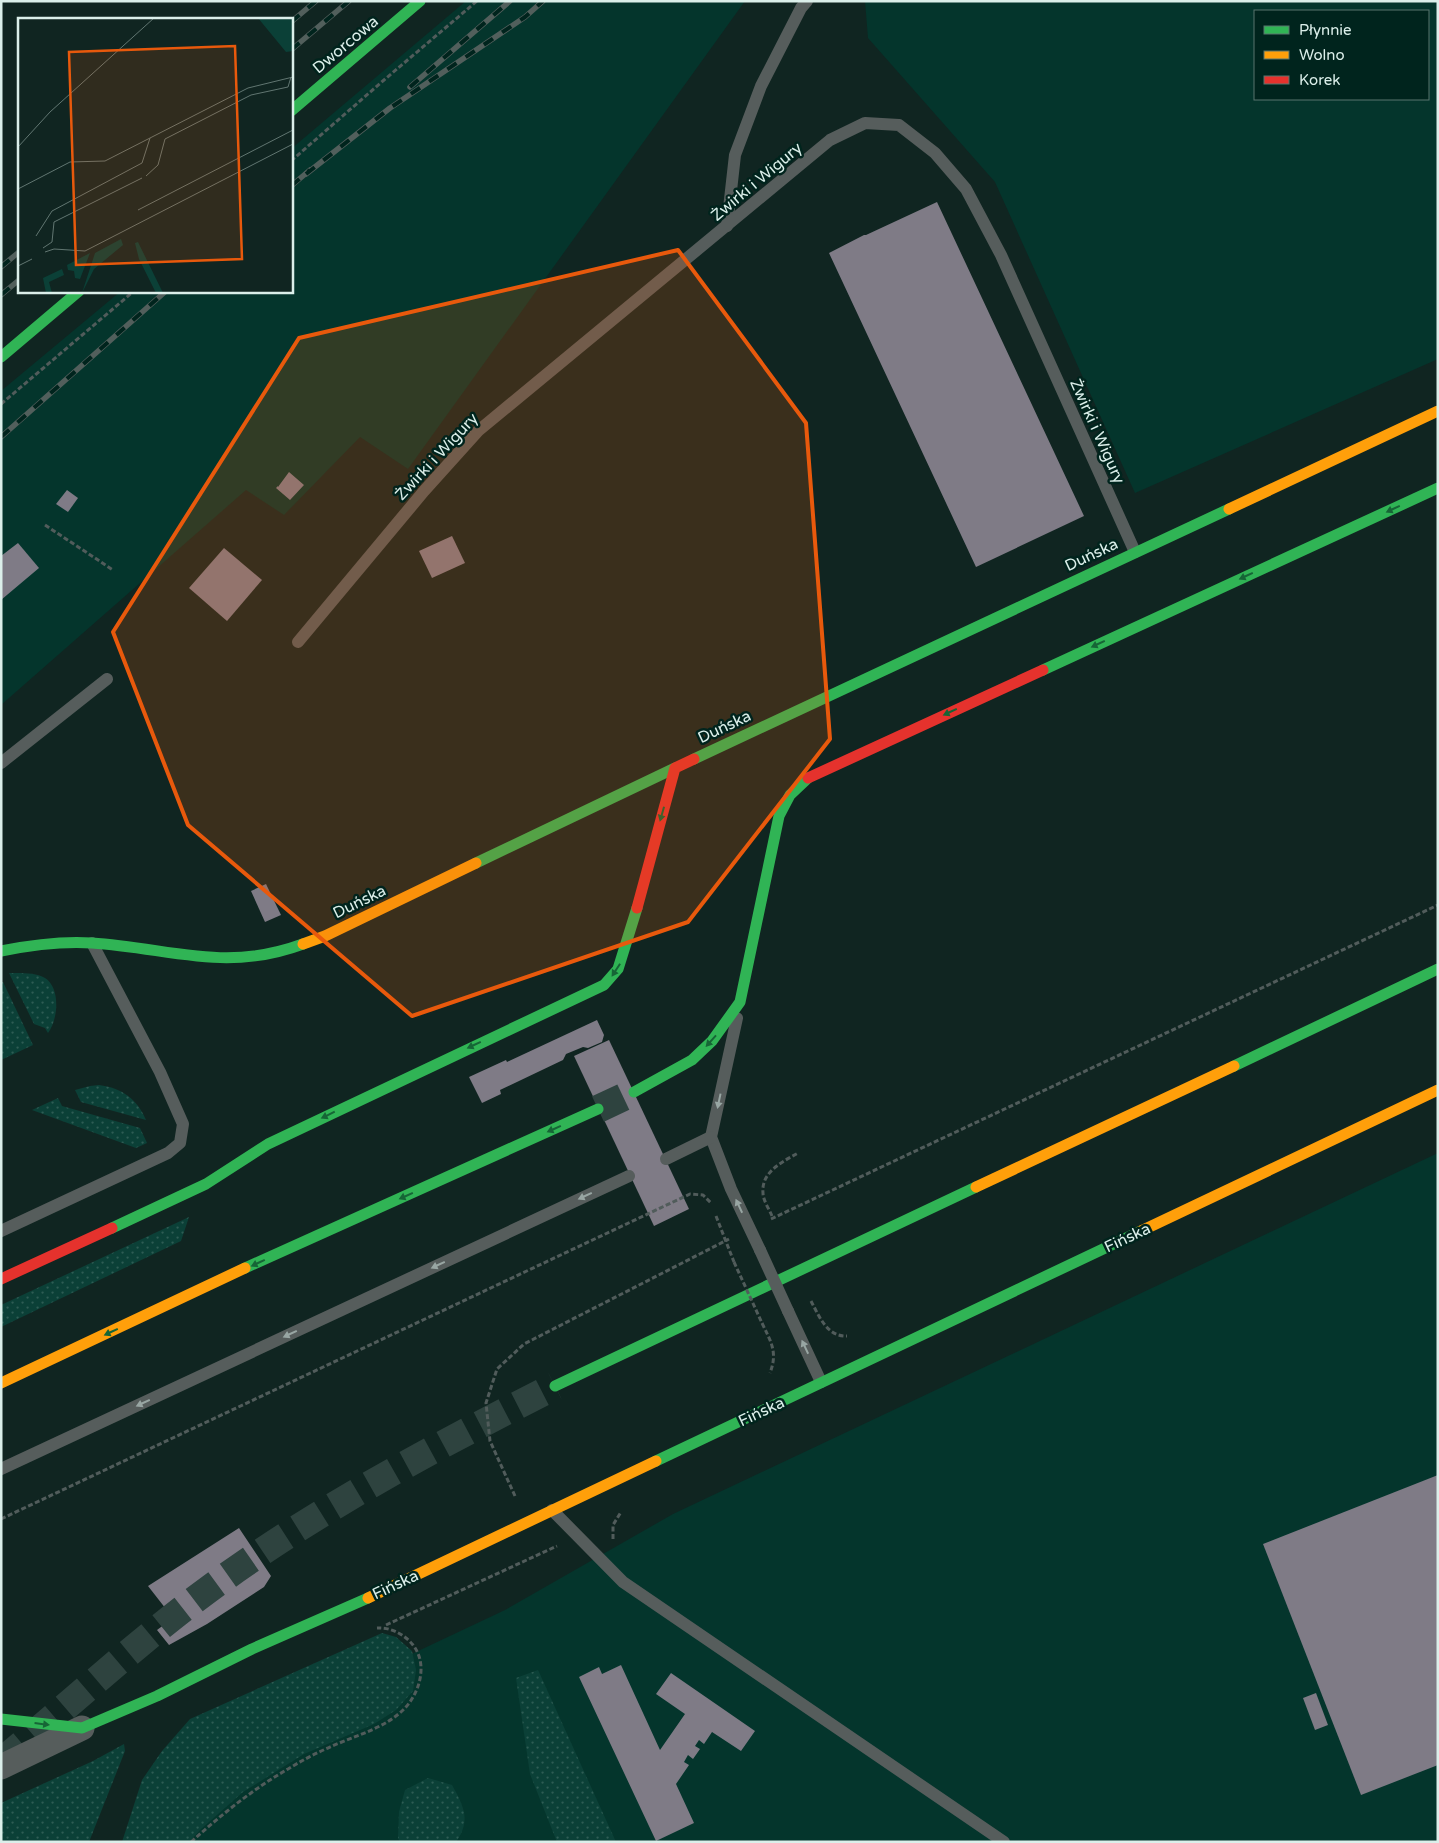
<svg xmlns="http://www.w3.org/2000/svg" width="1439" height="1843" font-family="'Varela Round',sans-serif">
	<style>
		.built { fill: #04352c; fill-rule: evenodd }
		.grass { fill: url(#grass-dots) }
		.building { fill: #7f7b86 }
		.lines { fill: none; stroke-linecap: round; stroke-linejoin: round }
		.primary-tunnel { stroke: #2e433f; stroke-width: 28; stroke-dasharray: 28 14; stroke-linecap: butt }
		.highway-tunnel { stroke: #2e433f; stroke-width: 28; stroke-dasharray: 28 14; stroke-linecap: butt }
		.path { stroke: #515c5b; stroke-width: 3; stroke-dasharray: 5 2.5; stroke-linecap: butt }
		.lane { stroke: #565d5c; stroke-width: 12 }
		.street { stroke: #565d5c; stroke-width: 25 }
		.fast { stroke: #30b455; stroke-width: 11 }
		.slow { stroke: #ff9f0a; stroke-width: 11 }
		.jam { stroke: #e5322d; stroke-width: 11 }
		.rail-casing { stroke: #525f5c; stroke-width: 5.5 }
		.rail { stroke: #00241d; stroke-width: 4; stroke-dasharray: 11; stroke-linecap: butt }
		.path-bridge { stroke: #515c5b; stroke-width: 3; stroke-dasharray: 5 2.5; stroke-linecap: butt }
		.lane-bridge { stroke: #565d5c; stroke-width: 12 }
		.oneway { fill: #166536 }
		.oneway2 { fill: #98a6a3 }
		.marked { fill: #e8590c; fill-opacity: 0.2; stroke: #e8590c; stroke-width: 4; stroke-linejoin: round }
		.labels { text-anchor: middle; stroke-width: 5; stroke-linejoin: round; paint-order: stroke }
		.street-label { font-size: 16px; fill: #dbefea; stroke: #00241d }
		.inset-road { fill: none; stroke: #617671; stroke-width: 1 }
		.view { fill: #e8590c; fill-opacity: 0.15; stroke: #e8590c; stroke-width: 2.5 }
		.inset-edge { fill: none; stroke: #dbefea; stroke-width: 2.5 }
	</style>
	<defs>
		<pattern id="grass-dots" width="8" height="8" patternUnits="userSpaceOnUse" patternTransform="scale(1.25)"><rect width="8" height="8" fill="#0b4037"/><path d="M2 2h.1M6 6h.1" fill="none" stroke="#2e5c54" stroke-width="1.8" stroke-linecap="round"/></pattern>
	</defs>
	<rect width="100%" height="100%" fill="#102521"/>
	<g class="built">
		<path d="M466 1H745L408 469 360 437 284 515 246 490 1 705V391L121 291H291V149Z"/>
		<path d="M865 1H1438V359L1135 493 995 182 868 38ZM1255 11H1428V99H1255Z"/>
		<path d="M1438 1153V1842H173L310 1702 505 1610 673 1514Z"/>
	</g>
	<g class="grass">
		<path d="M9 973C19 973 35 972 45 978 61 988 58 1020 48 1033L45 1028 34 1024Z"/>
		<path d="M1 982H3L33 1045 1 1060Z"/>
		<path d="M99 1085C122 1088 137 1099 146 1120L81 1102 75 1090 90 1086Z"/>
		<path d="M58 1098 62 1106 140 1128 147 1143 136 1148 32 1110Z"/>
		<path d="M189 1217 181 1241 1 1327V1305Z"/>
		<path d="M382 1633 396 1637 412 1651 416 1670 413 1691 396 1710 374 1724 304 1754 243 1792 201 1829 189 1842H122L142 1780 162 1751 190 1719Z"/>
		<path d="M538 1670 616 1842H557L530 1774 516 1678Z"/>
		<path d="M124 1744 125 1751 89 1842H1V1803L93 1761Z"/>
		<path d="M428 1778 452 1785C464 1807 471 1820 456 1842H400L398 1838 399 1812 405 1790Z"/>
	</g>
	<g class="building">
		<path d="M937 202 1084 516 976 567 829 253 864 235H866Z"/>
		<path d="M289 472 304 485 290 500 276 488 278 486V487Z"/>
		<path d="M67 490 78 498 68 512 56 504Z"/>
		<path d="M452 536 465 563 432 578 419 551Z"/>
		<path d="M18 543 39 568 1 600V556Z"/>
		<path d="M224 548 262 580 227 621 189 588Z"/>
		<path d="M266 884 281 915 265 922 251 891Z"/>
		<path d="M597 1020 604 1035 602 1042 588 1048 583 1047 566 1054 563 1060 500 1090 501 1094 482 1103 469 1077 506 1060 507 1062Z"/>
		<path d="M609 1040 689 1209 654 1226 574 1056Z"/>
		<path d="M1438 1475V1765L1361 1795 1263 1544Z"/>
		<path d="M239 1528 271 1576 264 1587 207 1624 169 1645 157 1630 173 1618 148 1586Z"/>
		<path d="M621 1665 660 1750 685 1714 656 1694 671 1673 755 1731 741 1751 712 1732 704 1744 699 1740 695 1746 700 1749 693 1759 688 1755 684 1762 689 1765 676 1784 694 1823 656 1841 579 1677 599 1667 602 1674Z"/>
		<path d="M1316 1693 1328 1725 1315 1730 1303 1698Z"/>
	</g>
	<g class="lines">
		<path class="primary-tunnel" d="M1 1762C81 1695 158 1623 244 1564 342 1496 449 1440 555 1386"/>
		<path class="highway-tunnel" d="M598 1109 634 1092"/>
		<g class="path">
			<path d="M291 161 384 80 477 1"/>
			<path d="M1 404 134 291"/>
			<path d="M45 525 113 570"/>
			<path d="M716 1216 734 1262"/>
			<path d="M772 1216C769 1209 763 1200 763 1193 761 1172 782 1162 798 1153"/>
			<path d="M771 1219 1438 905"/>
			<path d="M811 1301C819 1316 827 1337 847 1336"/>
			<path d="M762 1323C771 1342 778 1352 770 1373"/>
			<path d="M515 1496 490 1441 486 1403 497 1369 524 1344 729 1239"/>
			<path d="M1 1519 690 1194 703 1195 711 1203"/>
			<path d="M613 1539V1525L621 1512"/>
			<path d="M386 1625 557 1546"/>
			<path d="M191 1842C221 1815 253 1789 288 1769 301 1761 314 1754 328 1748 353 1736 385 1729 405 1708 420 1692 428 1664 413 1645 405 1635 391 1627 377 1628"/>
		</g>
		<g class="lane">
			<path d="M727 226 735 155 761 86 801 8 807 1"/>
			<path d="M298 642 424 491 478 431 830 140 865 123 899 125 935 153 966 189 1001 255 1135 552"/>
			<path d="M1 763 107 679"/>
			<path d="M737 1018 711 1137 731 1189 760 1250"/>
			<path d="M666 1159 711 1137"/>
			<path d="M1 1231 168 1153 180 1143 183 1124 160 1072 92 943"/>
			<path d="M788 1311 821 1382"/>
			<path d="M1 1469 629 1176"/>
			<path d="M552 1510 623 1582 1004 1842"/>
		</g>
		<path class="street" d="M1 1767 82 1728"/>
		<g class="fast">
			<path d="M291 111 420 1"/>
			<path d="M1 357 79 291"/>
			<path d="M1043 670 1438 488"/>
			<path d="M694 759 1229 509"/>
			<path d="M476 863 675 768"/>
			<path d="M1 951C31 945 62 941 92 943 171 948 224 973 303 944"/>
			<path d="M1234 1066 1438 969"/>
			<path d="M634 1092 692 1060 712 1041 740 1002 779 816 790 795 808 778"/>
			<path d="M112 1228 206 1184 268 1144 604 985 618 969 637 908"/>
			<path d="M245 1268 598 1109"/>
			<path d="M555 1386 976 1187"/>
			<path d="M656 1461 1141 1231"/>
			<path d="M1 1719 82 1728 157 1696 252 1649 368 1598"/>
		</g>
		<g class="slow">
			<path d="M1229 509 1438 411"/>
			<path d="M303 944 325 936 476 863"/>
			<path d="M976 1187 1234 1066"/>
			<path d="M1141 1231 1438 1090"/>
			<path d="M1 1383 245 1268"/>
			<path d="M368 1598 656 1461"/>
		</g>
		<g class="jam">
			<path d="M808 778 1043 670"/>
			<path d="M637 908 675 768 694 759"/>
			<path d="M1 1279 112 1228"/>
		</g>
		<g class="rail-casing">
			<g id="rail">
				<path d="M291 22 316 1"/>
				<path d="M291 50 349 1"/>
				<path d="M410 87 510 1"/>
				<path d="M306 174 390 108 525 17 543 1"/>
				<path d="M291 186 310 170"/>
				<path d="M1 267 19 252"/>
				<path d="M1 295 19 280"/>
				<path d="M1 437 166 291"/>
			</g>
		</g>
		<use href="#rail" class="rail"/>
		<path class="path-bridge" d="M734 1262 762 1323"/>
		<path class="lane-bridge" d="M760 1250 788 1311"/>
	</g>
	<defs><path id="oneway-solid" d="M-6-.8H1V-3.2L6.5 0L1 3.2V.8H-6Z" transform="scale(1.25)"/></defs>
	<g class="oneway">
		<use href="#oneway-solid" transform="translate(1393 509) rotate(155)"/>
		<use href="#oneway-solid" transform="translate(1246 576) rotate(155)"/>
		<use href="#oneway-solid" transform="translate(1098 644) rotate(155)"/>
		<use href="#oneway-solid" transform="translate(950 712) rotate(155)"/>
		<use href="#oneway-solid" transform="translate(662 814) rotate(106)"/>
		<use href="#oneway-solid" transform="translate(616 970) rotate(123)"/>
		<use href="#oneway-solid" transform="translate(711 1041) rotate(132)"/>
		<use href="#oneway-solid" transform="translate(474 1045) rotate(155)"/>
		<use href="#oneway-solid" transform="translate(328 1115) rotate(154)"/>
		<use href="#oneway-solid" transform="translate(554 1129) rotate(156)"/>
		<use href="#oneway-solid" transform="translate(406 1196) rotate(156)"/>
		<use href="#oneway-solid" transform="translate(258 1263) rotate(155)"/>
		<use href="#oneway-solid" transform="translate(111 1332) rotate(155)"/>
		<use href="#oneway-solid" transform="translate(42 1724) rotate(7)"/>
	</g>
	<g class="oneway2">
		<use href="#oneway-solid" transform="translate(719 1101) rotate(102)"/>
		<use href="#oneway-solid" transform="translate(585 1196) rotate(155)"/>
		<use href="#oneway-solid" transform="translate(739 1206) rotate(-115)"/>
		<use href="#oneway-solid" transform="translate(438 1265) rotate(155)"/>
		<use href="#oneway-solid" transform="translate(290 1334) rotate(155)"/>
		<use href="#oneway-solid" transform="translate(805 1347) rotate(-115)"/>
		<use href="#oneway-solid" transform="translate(143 1403) rotate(155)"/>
	</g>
	<path class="marked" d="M678 250 806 423 830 739 688 922 412 1016 188 825 113 632 299 338Z"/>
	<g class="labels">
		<g class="street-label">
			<text transform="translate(345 44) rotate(-40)" y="6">Dworcowa</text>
			<text transform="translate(756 181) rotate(-40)" y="6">Żwirki i Wigury</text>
			<text transform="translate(1098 431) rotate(66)" y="6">Żwirki i Wigury</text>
			<text transform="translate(436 456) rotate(-47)" y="6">Żwirki i Wigury</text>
			<text transform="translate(1091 554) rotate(-25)" y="6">Duńska</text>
			<text transform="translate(724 726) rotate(-25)" y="6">Duńska</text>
			<text transform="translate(359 901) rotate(-26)" y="6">Duńska</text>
			<text transform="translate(1127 1237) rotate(-25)" y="6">Fińska</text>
			<text transform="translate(761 1411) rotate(-25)" y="6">Fińska</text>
			<text transform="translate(395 1584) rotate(-25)" y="6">Fińska</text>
		</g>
	</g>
	<g transform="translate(18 18)">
		<rect width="275" height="275" fill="#102521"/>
		<path d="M240 0H275V33L268 34ZM103 221 105 227 76 251 64 275 77 235ZM120 224 145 275H138L121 241 117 225ZM72 235 62 261 57 260 56 253 50 252 49 247ZM44 251 46 257 31 264 34 275H28L25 260Z" fill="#0b4037"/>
		<path class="inset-road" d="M0 129 32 94 136 0M128 158 140 147 147 121 233 77 270 69 273 59M0 171 52 144 87 143 132 120M120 192 275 112M18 218 34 193 124 145 132 120 230 70 275 59M25 230 34 224 36 204 124 160M27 234 36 231 67 233 275 126M0 248 14 241"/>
		<path class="view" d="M217 28 224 241 58 247 51 34Z"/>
		<rect width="275" height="275" class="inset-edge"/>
	</g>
	<rect width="1439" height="1843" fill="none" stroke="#dbefea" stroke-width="5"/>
	<rect x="1254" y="10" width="175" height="90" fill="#00241d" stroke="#58756f"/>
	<rect x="1264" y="26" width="25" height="8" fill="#30b455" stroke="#58756f"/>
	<text x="1299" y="35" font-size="15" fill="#dbefea">Płynnie</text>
	<rect x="1264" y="51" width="25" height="8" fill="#ff9f0a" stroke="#58756f"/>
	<text x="1299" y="60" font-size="15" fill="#dbefea">Wolno</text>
	<rect x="1264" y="76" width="25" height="8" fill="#e5322d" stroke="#58756f"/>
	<text x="1299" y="85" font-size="15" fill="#dbefea">Korek</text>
</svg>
